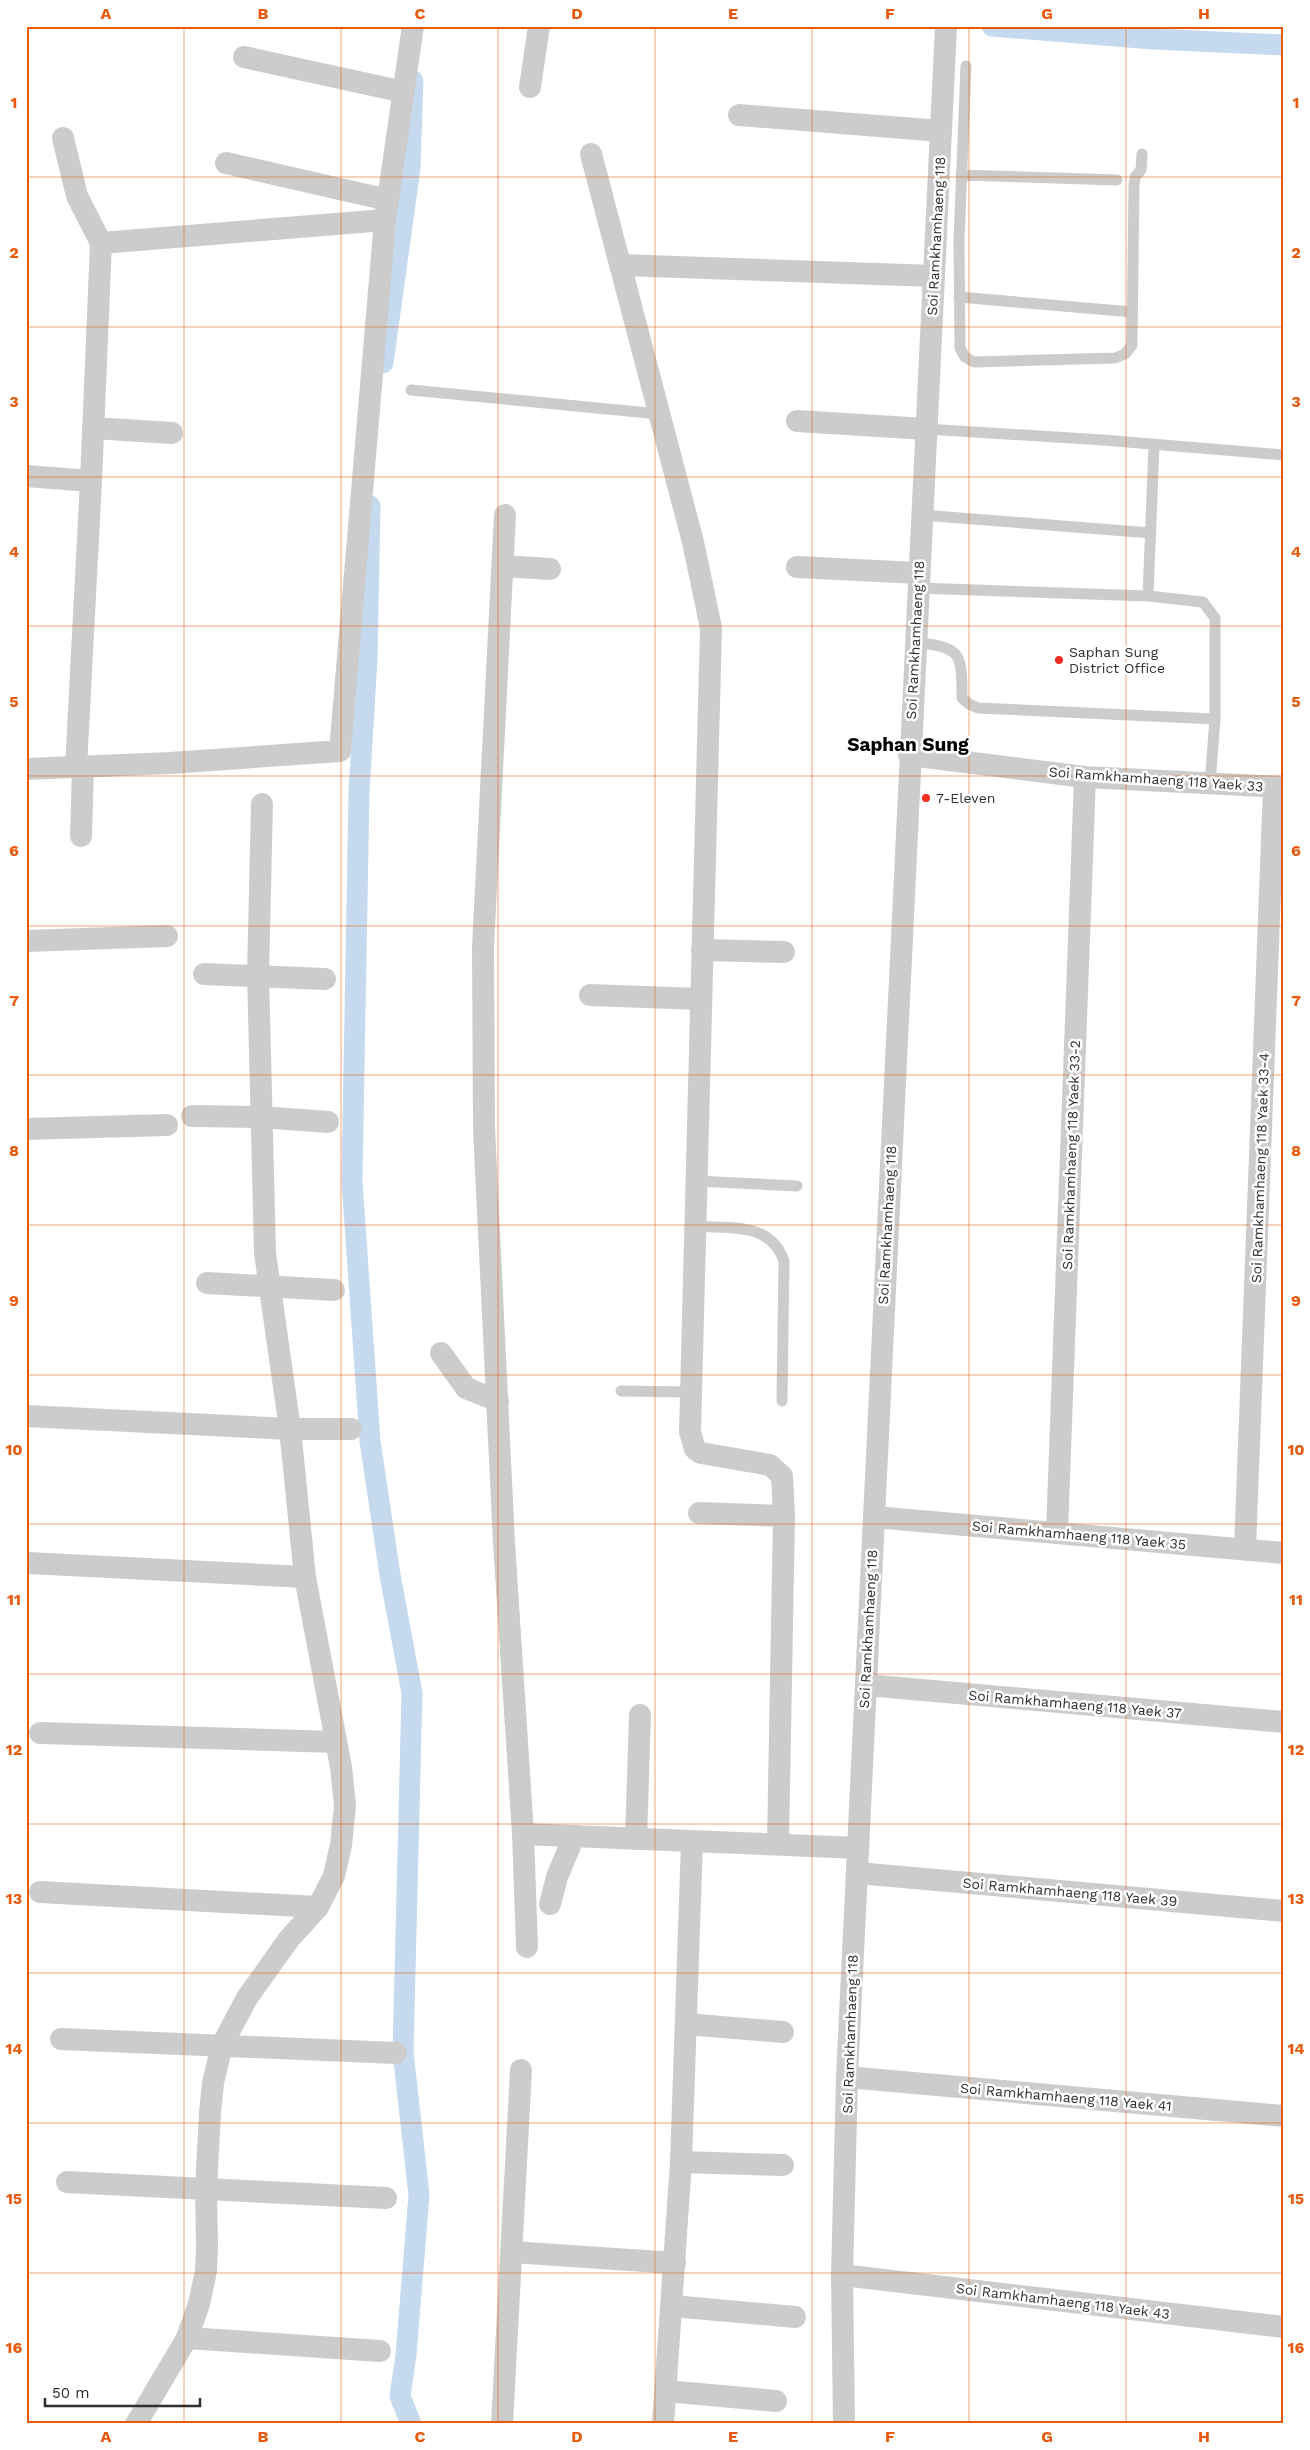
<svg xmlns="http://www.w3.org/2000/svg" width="1310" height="2450" font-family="'Work Sans',sans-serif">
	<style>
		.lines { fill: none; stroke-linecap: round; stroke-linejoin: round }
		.canal { stroke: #c5daef; stroke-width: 21 }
		.lane { stroke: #ccc; stroke-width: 11 }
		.street { stroke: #ccc; stroke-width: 22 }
		.grid { fill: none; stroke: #e8590c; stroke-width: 1; stroke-opacity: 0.55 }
		.poi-dot { fill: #f72b20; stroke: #fff; stroke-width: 2 }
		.labels { text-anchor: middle; stroke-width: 5; stroke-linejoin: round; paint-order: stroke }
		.street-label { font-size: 14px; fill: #2f2f2f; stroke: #fff }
		.poi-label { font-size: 14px; fill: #2f2f2f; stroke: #fff; text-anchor: start }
		.district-label { font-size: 19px; font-weight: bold; fill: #000; stroke: #fff }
		.neatline { fill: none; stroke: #e8590c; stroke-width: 2 }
		.grid-label { font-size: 16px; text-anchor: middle; font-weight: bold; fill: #e8590c }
	</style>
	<rect width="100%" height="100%" fill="#fff"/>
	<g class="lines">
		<g class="canal">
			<path d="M992 26 1153 39 1284 45"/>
			<path d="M383 363 410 168 413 81"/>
			<path d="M370 506 367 660 359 791 352 1181 370 1441 390 1575 412 1693 403 2052 419 2195 406 2355 400 2396 411 2424"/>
		</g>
		<g class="lane">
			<path d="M966 66 959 240 960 348 965 357 974 362 1115 358 1125 354 1132 345 1134 185 1135 177 1141 170 1142 154"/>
			<path d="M961 175 1117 180"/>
			<path d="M959 297 1132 312"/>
			<path d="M411 390 659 414"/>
			<path d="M926 429 1103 440 1284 455"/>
			<path d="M922 515 1151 533"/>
			<path d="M918 588 1148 596 1203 602 1215 618V719L1210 784"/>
			<path d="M1148 596 1154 445"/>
			<path d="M915 642C961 648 962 651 962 698L969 704 978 708 1215 719"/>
			<path d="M696 1181 797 1186"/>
			<path d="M694 1226C730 1229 770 1221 784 1261L782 1401"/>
			<path d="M621 1391 691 1392"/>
		</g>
		<g class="street">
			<path d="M244 57 404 92"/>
			<path d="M530 87 539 26"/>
			<path d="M739 115 941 131"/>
			<path d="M63 138 77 196 101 243 385 220"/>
			<path d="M591 154 693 542 711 628 690 1432 695 1449 701 1453 770 1465 782 1476 784 1516 778 1843"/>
			<path d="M226 163 388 200"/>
			<path d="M621 265 934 276"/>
			<path d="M797 421 926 429"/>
			<path d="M93 428 172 433"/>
			<path d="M26 476 91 481"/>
			<path d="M505 515 483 947 484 1128 504 1543 523 1834 527 1947"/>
			<path d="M503 566 550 569"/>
			<path d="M797 567 918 573"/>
			<path d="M909 755 1085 777 1284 787"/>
			<path d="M76 768 91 481 101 243"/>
			<path d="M26 769 170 763 340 751 385 220 413 26"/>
			<path d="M81 836 83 767"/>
			<path d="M26 941 167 936"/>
			<path d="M702 950 784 952"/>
			<path d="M204 974 325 979"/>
			<path d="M590 995 700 999"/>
			<path d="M192 1116 261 1117 328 1122"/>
			<path d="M26 1129 167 1125"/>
			<path d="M207 1283 334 1290"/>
			<path d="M441 1353 466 1388 498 1401"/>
			<path d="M26 1416 290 1429H351"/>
			<path d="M699 1513 784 1516"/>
			<path d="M874 1517 1284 1553"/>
			<path d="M1057 1532 1085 777"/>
			<path d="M1245 1549 1274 787"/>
			<path d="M28 1563 305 1577"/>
			<path d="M866 1685 1284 1722"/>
			<path d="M40 1733 336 1742"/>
			<path d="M523 1834 858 1848"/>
			<path d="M636 1839 640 1715"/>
			<path d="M857 1873 1284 1911"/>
			<path d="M40 1892 318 1907"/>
			<path d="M550 1904 557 1877 574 1836"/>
			<path d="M686 2024 783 2032"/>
			<path d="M61 2039 396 2053"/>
			<path d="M847 2077 1284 2116"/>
			<path d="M681 2162 783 2165"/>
			<path d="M67 2182 386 2198"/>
			<path d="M512 2252 675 2263"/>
			<path d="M842 2275 1284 2327"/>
			<path d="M672 2306 795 2317"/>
			<path d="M187 2338 380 2351"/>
			<path d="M666 2391 776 2401"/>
			<path d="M136 2424 187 2338 199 2304 206 2271 207 2245 206 2188 210 2113 213 2083 222 2045 247 1998 289 1939 318 1907 334 1876 341 1845 345 1805 341 1767 305 1577 290 1429 265 1253 258 975 262 804"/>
			<path d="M502 2424 521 2070"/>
			<path d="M663 2424 681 2162 692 1841"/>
			<path d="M844 2424 842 2275 847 2077 946 26"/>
		</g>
	</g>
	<path class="grid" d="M184 26V2424M341 26V2424M498 26V2424M655 26V2424M812 26V2424M969 26V2424M1126 26V2424M26 177H1284M26 327H1284M26 477H1284M26 626H1284M26 776H1284M26 926H1284M26 1075H1284M26 1225H1284M26 1375H1284M26 1524H1284M26 1674H1284M26 1824H1284M26 1973H1284M26 2123H1284M26 2273H1284"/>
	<g class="poi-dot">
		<circle cx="1059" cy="660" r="5"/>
		<circle cx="926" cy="798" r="5"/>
	</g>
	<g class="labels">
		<g class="street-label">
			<text transform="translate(936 236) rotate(-87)" y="5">Soi Ramkhamhaeng 118</text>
			<text transform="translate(915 640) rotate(-87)" y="5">Soi Ramkhamhaeng 118</text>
			<text transform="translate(1156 779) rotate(4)" y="5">Soi Ramkhamhaeng 118 Yaek 33</text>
			<text transform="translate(1071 1155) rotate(-88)" y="5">Soi Ramkhamhaeng 118 Yaek 33-2</text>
			<text transform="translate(1260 1168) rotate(-88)" y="5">Soi Ramkhamhaeng 118 Yaek 33-4</text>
			<text transform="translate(887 1225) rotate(-87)" y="5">Soi Ramkhamhaeng 118</text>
			<text transform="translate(1079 1535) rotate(5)" y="5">Soi Ramkhamhaeng 118 Yaek 35</text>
			<text transform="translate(868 1629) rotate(-87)" y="5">Soi Ramkhamhaeng 118</text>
			<text transform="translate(1075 1704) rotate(5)" y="5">Soi Ramkhamhaeng 118 Yaek 37</text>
			<text transform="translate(1070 1892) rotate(5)" y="5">Soi Ramkhamhaeng 118 Yaek 39</text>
			<text transform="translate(850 2034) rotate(-88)" y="5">Soi Ramkhamhaeng 118</text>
			<text transform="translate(1066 2097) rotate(5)" y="5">Soi Ramkhamhaeng 118 Yaek 41</text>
			<text transform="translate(1063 2301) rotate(7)" y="5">Soi Ramkhamhaeng 118 Yaek 43</text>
		</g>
		<g class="poi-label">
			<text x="1069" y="657">Saphan Sung<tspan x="1069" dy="16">District Office</tspan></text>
			<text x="936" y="803">7-Eleven</text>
		</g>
		<g class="district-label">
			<text x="908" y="751">Saphan Sung</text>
		</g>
	</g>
	<rect width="1310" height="2450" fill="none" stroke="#ffffff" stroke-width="55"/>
	<path d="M45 2398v8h155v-8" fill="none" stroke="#2f2f2f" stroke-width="2.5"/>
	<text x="52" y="2398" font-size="15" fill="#2f2f2f" stroke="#ffffff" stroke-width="4" paint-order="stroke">50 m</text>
	<rect x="28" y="28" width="1254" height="2394" class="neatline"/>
	<g class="grid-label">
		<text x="106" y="19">A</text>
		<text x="263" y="19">B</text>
		<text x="420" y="19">C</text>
		<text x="577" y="19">D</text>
		<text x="733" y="19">E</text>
		<text x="890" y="19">F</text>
		<text x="1047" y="19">G</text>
		<text x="1204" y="19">H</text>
		<text x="14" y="108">1</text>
		<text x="1296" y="108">1</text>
		<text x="14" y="258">2</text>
		<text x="1296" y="258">2</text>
		<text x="14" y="407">3</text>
		<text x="1296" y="407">3</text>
		<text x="14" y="557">4</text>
		<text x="1296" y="557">4</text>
		<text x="14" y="707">5</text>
		<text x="1296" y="707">5</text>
		<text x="14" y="856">6</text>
		<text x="1296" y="856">6</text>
		<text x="14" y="1006">7</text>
		<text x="1296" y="1006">7</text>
		<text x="14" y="1156">8</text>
		<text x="1296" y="1156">8</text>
		<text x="14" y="1306">9</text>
		<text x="1296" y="1306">9</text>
		<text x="14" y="1455">10</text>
		<text x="1296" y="1455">10</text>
		<text x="14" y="1605">11</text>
		<text x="1296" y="1605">11</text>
		<text x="14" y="1755">12</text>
		<text x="1296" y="1755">12</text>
		<text x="14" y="1904">13</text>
		<text x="1296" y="1904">13</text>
		<text x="14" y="2054">14</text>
		<text x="1296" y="2054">14</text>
		<text x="14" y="2204">15</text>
		<text x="1296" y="2204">15</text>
		<text x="14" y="2353">16</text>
		<text x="1296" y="2353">16</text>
		<text x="106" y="2442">A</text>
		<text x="263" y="2442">B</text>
		<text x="420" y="2442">C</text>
		<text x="577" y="2442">D</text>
		<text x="733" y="2442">E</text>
		<text x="890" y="2442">F</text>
		<text x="1047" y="2442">G</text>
		<text x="1204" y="2442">H</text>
	</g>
</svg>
